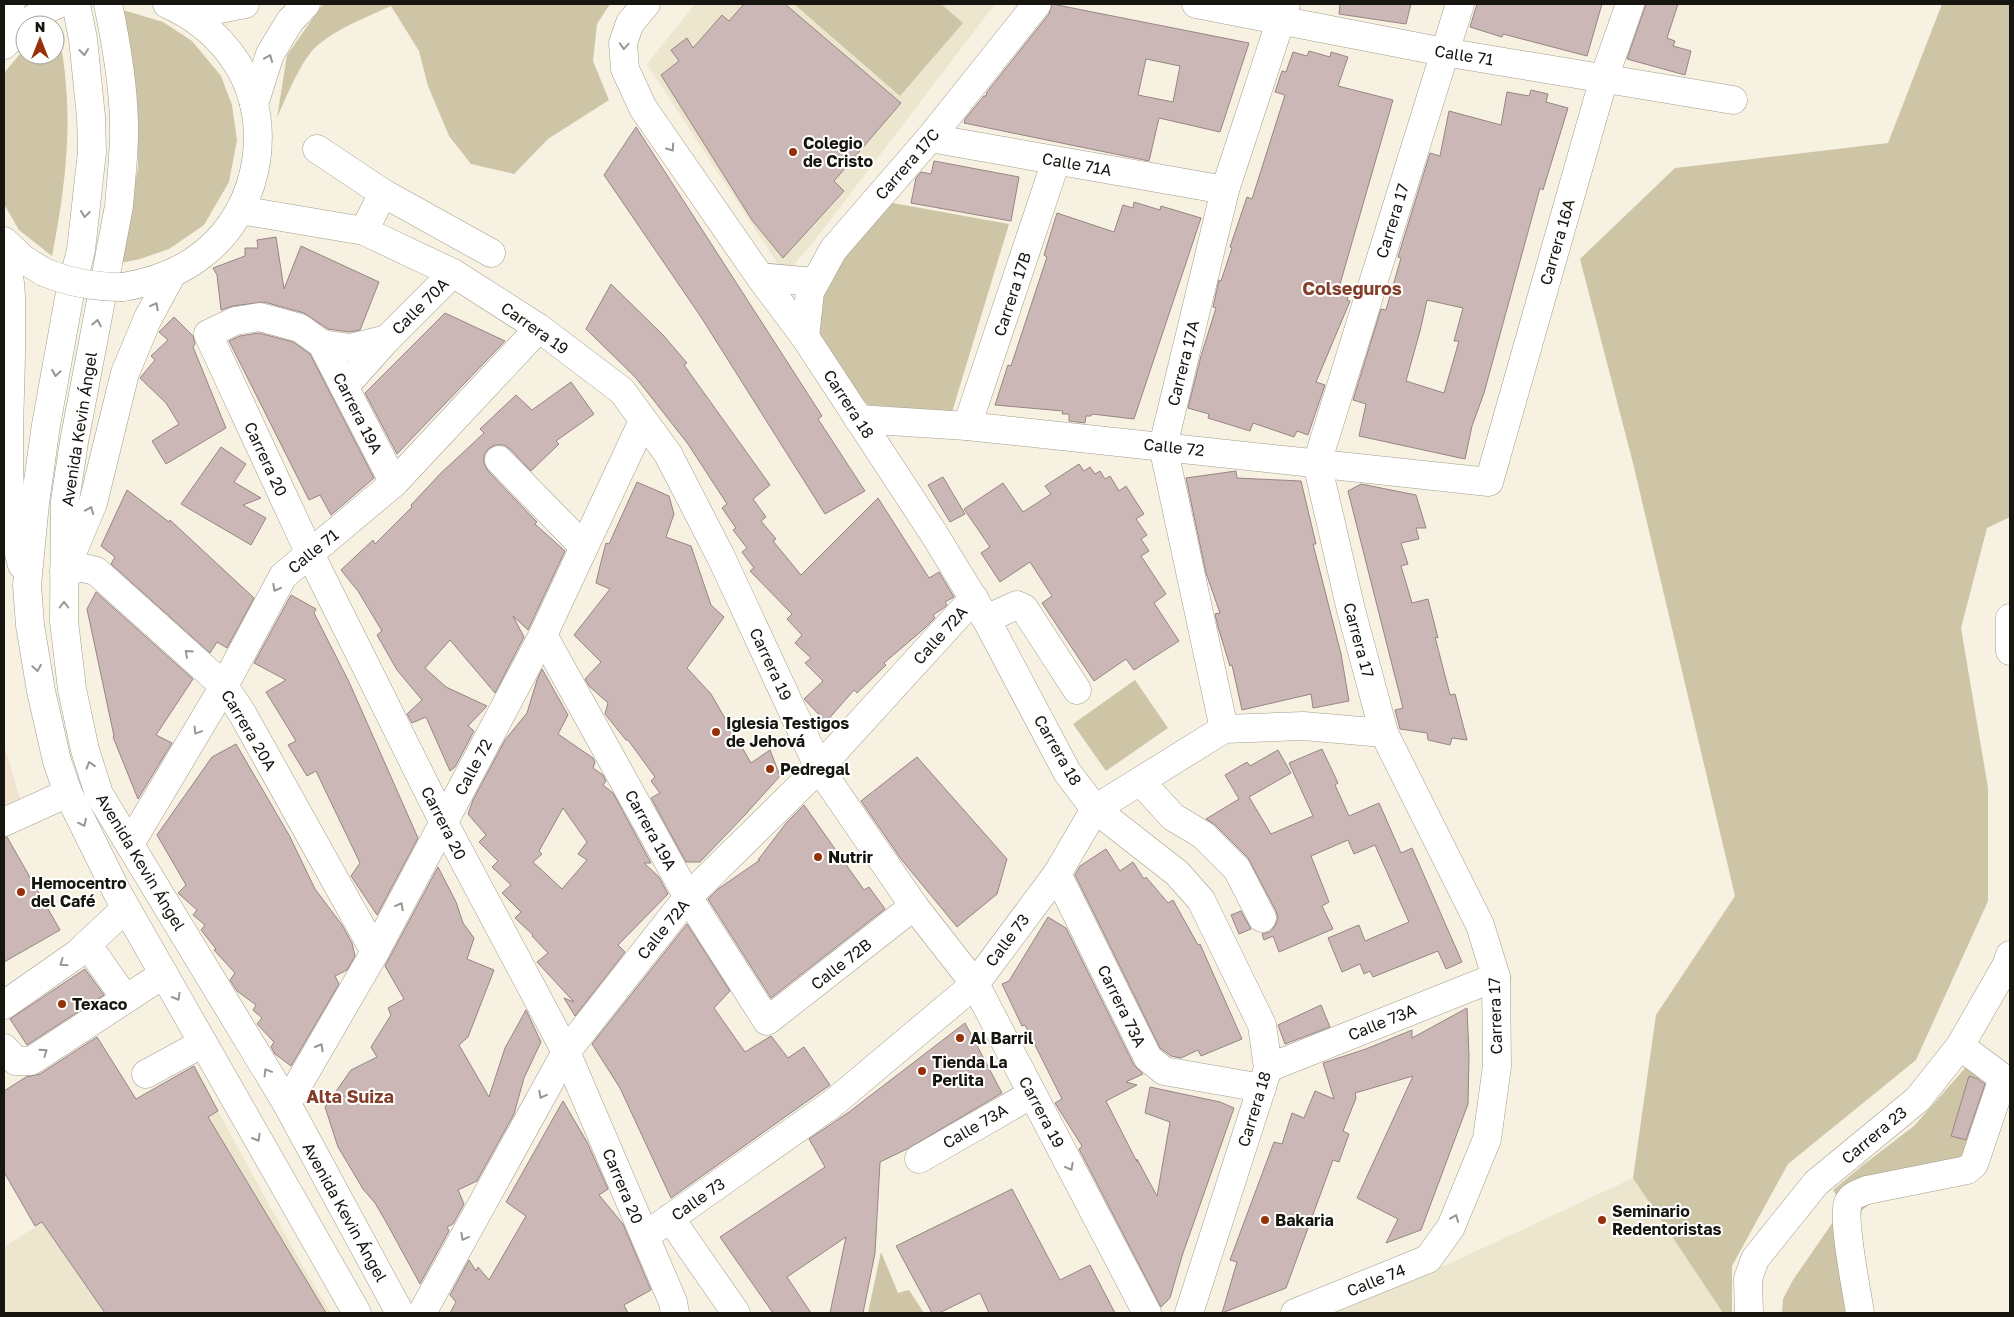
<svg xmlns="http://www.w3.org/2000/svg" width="2014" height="1317" font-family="'Golos Text',sans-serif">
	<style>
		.commercial { fill: #f3e4d2 }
		.built { fill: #ede6ce }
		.green { fill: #cec5a6 }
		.building { fill: #cbb7b6; stroke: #988584; fill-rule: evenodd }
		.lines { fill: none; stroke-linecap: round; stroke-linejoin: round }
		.minor-casing { stroke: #a29d8d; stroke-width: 29 }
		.major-casing { stroke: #a29d8d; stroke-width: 29 }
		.minor { stroke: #fff; stroke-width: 28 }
		.major { stroke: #fff; stroke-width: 28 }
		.major-bridge-casing { stroke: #a29d8d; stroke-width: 29; stroke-linecap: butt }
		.major-bridge { stroke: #fff; stroke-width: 28 }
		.oneway { stroke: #979693 }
		.poi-dot { fill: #963009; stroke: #fff; stroke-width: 2 }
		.labels { text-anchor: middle; stroke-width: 4; stroke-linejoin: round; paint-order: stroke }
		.street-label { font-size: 16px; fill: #17150f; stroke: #fff }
		.poi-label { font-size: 16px; font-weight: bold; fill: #17150f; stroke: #fff; text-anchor: start }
		.neighbourhood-label { font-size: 18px; font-weight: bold; fill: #843f2a; stroke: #fff }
	</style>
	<rect width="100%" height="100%" fill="#f6f1e0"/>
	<path class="commercial" d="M4 744 21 802 4 810Z"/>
	<g class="built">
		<path d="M695 4H995L815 240 785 275 647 64Z"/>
		<path d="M218 1111 303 1267 331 1313H4V1247Z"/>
		<path d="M1633 1178 1723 1313H1334L1455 1261Z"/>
	</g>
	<g class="green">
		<path d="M323 4H610L597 24 593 61 609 100 548 139 514 174 471 164 449 136 428 86 419 51 391 6C367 17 340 27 319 44 302 57 286 98 277 118L287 55Z"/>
		<path d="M794 4H941L963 23 900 96Z"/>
		<path d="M1942 4H2010V517L1987 528 1961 628 1988 788V901L1916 1060 1788 1164 1732 1266V1313H1723L1633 1178 1656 1015 1735 896 1633 463 1580 259 1675 168 1888 143Z"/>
		<path d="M123 10 163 22 192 41 221 76 232 105 237 140 229 182 204 225 169 249 140 259 120 263 138 168 137 116Z"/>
		<path d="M59 29C61 48 65 67 66 86 71 143 63 200 52 256L19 230 4 204V73L25 48V55H55V31Z"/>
		<path d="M887 202 1009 224 952 412 868 405 838 374 818 331 821 291 839 263Z"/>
		<path d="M1135 680 1168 728 1106 771 1073 724Z"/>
		<path d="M1966 1067 1997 1084 1969 1076 1951 1135 1979 1144 1985 1168 1873 1202 1862 1210 1860 1220 1873 1313H1782L1783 1299 1793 1280 1844 1206 1833 1190 1863 1165 1914 1126Z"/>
		<path d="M881 1252 898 1293 909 1290 924 1313H868Z"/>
	</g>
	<g class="building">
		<path d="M744 4H785L901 103 834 181 844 191 783 258 752 220 661 75 679 61 671 50 687 38 693 48 722 15 729 21Z"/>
		<path d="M1052 4 1249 43 1220 132 1159 118 1149 161 964 123 965 119 984 96H986L987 92 1049 14ZM1146 59 1180 66 1173 102 1138 95Z"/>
		<path d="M1340 4H1411L1406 24 1339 14Z"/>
		<path d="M1477 4H1602L1587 56 1503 34 1502 37 1470 27Z"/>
		<path d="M1646 4H1678L1667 38 1675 41 1673 46 1691 51 1685 75 1627 59Z"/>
		<path d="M1309 51 1330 57 1331 52 1348 57 1338 86 1393 100 1338 291 1349 294 1347 300 1350 301 1316 382 1325 385 1308 435 1297 431 1294 437 1253 423 1250 431 1208 418 1209 414 1188 408 1201 356 1216 308 1213 307 1219 280 1221 281 1232 248 1230 247 1247 197 1252 199 1285 95 1275 92 1282 71 1286 72 1293 52 1307 56Z"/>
		<path d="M1531 90 1548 94 1546 102 1568 108 1543 190 1540 188 1484 393 1472 426 1465 459 1359 436 1366 404 1353 400 1381 309 1386 310 1401 258 1398 257 1430 153 1440 156 1449 111 1501 125 1507 92 1529 96ZM1427 300 1463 308 1454 341H1459L1444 393 1406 381 1420 331Z"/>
		<path d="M636 127 822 416 818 419 865 491 825 514 701 317 604 175Z"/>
		<path d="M934 161 1019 177 1011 221 911 203 916 178 921 172 931 174Z"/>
		<path d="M1134 202 1160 210 1161 206 1201 218 1134 419 1092 414 1091 416H1086L1085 423 1069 421V414H1062L1063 411 995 405 1008 365 1011 366 1047 257 1044 255 1057 213 1114 232 1123 205 1133 208Z"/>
		<path d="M276 237 284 289 301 246 379 282 360 330 349 332 328 329 304 313 264 302 233 306 221 310 217 275 213 268 245 256V248H258L257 240Z"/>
		<path d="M611 284 663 335 687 363 684 365 770 485 753 499 766 517 761 521 776 539 773 541 801 575 878 498 929 578 939 572 954 597 945 602 947 605 945 607 933 615 935 618 925 628 884 663 886 665 857 693 854 690 826 722 804 699 823 681 805 663 811 658 795 643 802 635 787 619 792 614 750 571 754 568 742 552 747 548 733 530 736 528 722 508 727 504 688 444 648 393 635 377 586 329Z"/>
		<path d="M445 313 505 341 397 454 365 393Z"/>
		<path d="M174 317 193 336 195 344 193 347 226 428 166 464 152 441 179 424 166 403 140 378 155 360 151 356 168 340 159 332Z"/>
		<path d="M259 333 293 342 310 354 374 478 331 515 320 495 309 500 229 341 240 336Z"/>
		<path d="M571 382 594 414 556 441 559 444 531 471 510 449 504 445H495L488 449 484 455V463L488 471 537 522 535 524 565 551 528 630 513 616 524 637 495 693 450 640 425 668 446 687 487 706 468 726 474 731 455 767 450 771 426 717 412 723 407 714 422 700 397 670 377 635 382 631 358 591 341 570 373 540 375 544 412 507 411 505 441 473 484 433 480 429 516 395 532 410Z"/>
		<path d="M221 447 246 464 234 482 261 498 243 505 266 518 251 545 181 504Z"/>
		<path d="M1079 464 1084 471 1090 467 1095 474 1100 471 1105 479 1110 476 1119 491 1126 486 1144 514 1136 519 1147 535 1141 539 1149 551 1141 556 1166 594 1154 603 1179 641 1134 670 1126 659 1094 681 1042 603 1052 596 1030 562 1000 582 981 553 990 547 964 509 1003 483 1023 512 1051 494 1045 486Z"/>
		<path d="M1236 471 1237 478 1301 481 1316 544H1313L1341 654 1349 701 1313 708 1311 694 1242 710 1232 665 1230 666 1218 627 1215 614 1220 613 1206 573 1186 478Z"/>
		<path d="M943 477 965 514 950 522 928 485Z"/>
		<path d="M637 482 669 496 674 514 666 537 691 546 711 605 724 617 687 668 711 694 751 763 770 750 780 776 745 815 700 862H686L651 798 660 793 651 781 655 777 628 740H626L605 714 608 703 589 686 585 679 601 662 574 635 610 589 596 583 600 566 606 543 609 544Z"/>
		<path d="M1361 484 1416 495 1426 528H1416L1419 539 1401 543 1408 564 1401 566 1412 603 1428 599 1438 638 1435 637 1450 695 1455 694 1467 740 1452 738 1450 745 1428 740 1427 733 1400 729 1395 710 1403 708 1348 491Z"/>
		<path d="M127 490 169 522 170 520 254 598 227 648 217 642 210 653 111 564 115 557 101 546Z"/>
		<path d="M96 592 193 679 156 735 172 743 138 799 113 737 114 736 87 609Z"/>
		<path d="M291 595 316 609 314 613 349 682 418 838 377 915 351 876 360 863 316 771 307 776 288 745 296 741 266 692 286 680 254 663Z"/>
		<path d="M542 669 568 715 558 734 593 758 595 762 593 768 603 775 606 781 603 785 613 793 651 863H644L659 877 668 894 618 945 625 952 575 1016 564 998 574 1002 537 962 548 953 532 936 533 935 515 918 521 912 502 893 511 885 492 867 498 861 479 842 486 835 468 814 473 800 505 740 527 713 537 680ZM563 808 587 842 578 854 587 860 562 889 533 862 542 854 539 851Z"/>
		<path d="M236 744 289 835 315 889 342 925 352 943 355 956 347 970 335 976 339 984 291 1066 275 1054 271 1047 274 1042 257 1024 262 1018 253 1010 256 1005 237 991 230 980 235 973 214 950 216 949 201 930 205 925 193 915 197 910 178 893 186 885 157 835 212 757Z"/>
		<path d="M1322 749 1338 783 1335 785 1349 816 1379 803 1401 853 1412 848 1462 962 1446 969 1438 951 1373 977 1370 971 1364 974 1360 964 1342 972 1328 938 1359 925 1365 941 1409 922 1375 845 1354 854 1348 840 1311 856 1329 902 1322 906 1333 929 1279 952 1273 936 1264 940 1262 934 1270 932 1275 926 1278 918 1276 911 1248 858 1214 824 1206 819 1239 799 1225 775 1247 762 1250 766 1278 750 1291 773 1249 797 1271 834 1313 816 1289 763Z"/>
		<path d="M917 757 1007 859 997 894 957 927 901 859 861 801Z"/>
		<path d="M804 805 864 890 869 887 885 909 771 998 708 899 718 889 760 860H758L787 822Z"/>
		<path d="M4 837H7L60 930 4 962Z"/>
		<path d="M1106 849 1120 871 1133 862 1144 879 1146 877 1168 903 1173 900 1198 945 1200 944 1242 1039 1201 1056 1198 1050 1181 1058 1171 1056 1160 1048 1075 875 1080 866Z"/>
		<path d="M438 867 456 902 463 923 474 938 467 959 494 970 468 1037 459 1045 489 1097 505 1048 526 1010 541 1042 524 1078 514 1114 477 1181 458 1190 464 1204 453 1224 447 1227 449 1231 420 1284 385 1220 375 1203 363 1189 338 1147 325 1107 351 1070 377 1057 371 1047 391 1015 388 1008 404 999 385 966Z"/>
		<path d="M1241 911 1251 929 1239 934 1231 915Z"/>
		<path d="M1048 917 1066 928 1134 1065 1143 1074 1126 1082 1137 1085 1106 1101 1137 1162V1159L1157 1196 1170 1122 1145 1113 1150 1087 1220 1102 1234 1108 1182 1256 1170 1298 1161 1307 1079 1149 1082 1146 1055 1103 1062 1099 1025 1025 1022 1026 1002 984 1009 981Z"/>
		<path d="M687 924 730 991 714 1008 745 1052 771 1036 788 1058 804 1047 830 1085 671 1198 620 1088 592 1044Z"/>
		<path d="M85 969 104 995 27 1045 10 1019Z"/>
		<path d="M1321 1005 1330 1027 1285 1044 1278 1025Z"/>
		<path d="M1467 1008 1469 1055 1468 1104 1421 1230 1386 1243 1398 1219 1357 1198 1413 1076 1355 1093 1356 1098 1343 1131 1349 1134 1339 1162 1333 1160 1286 1288 1222 1313 1237 1262 1230 1260 1274 1142 1282 1144 1292 1113 1304 1118 1315 1091 1334 1099 1323 1063 1366 1049 1412 1030V1038Z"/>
		<path d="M965 1023 1002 1093 909 1148 880 1162 875 1253 863 1313H830L846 1237 787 1277 811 1313H773L720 1237 825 1167 809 1139 849 1112Z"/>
		<path d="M97 1037 136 1099 194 1066 218 1111 208 1117 326 1313H105L42 1222 35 1226 4 1172V1091L26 1077 40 1074Z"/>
		<path d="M1969 1076 1978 1079 1985 1084 1966 1140 1951 1136Z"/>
		<path d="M563 1101 587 1142 608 1189 599 1195 623 1224 651 1290 624 1305 628 1313H450L456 1302 450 1295 469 1260 476 1271 478 1267 489 1280 526 1216 506 1202Z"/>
		<path d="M1012 1189 1060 1280 1090 1265 1115 1313H989L980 1293 939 1313H932L896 1246Z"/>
	</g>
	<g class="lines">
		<g class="minor-casing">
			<g id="minor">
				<path d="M646 4 630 23 623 43 625 69 643 108 760 277 805 337 934 534 986 619 1067 772 1095 809 1177 873 1201 900 1262 1025 1268 1068 1189 1313"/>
				<path d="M1196 4 1444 52 1733 100"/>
				<path d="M190 15 245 4"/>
				<path d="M254 104 270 54 290 21 306 4"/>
				<path d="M930 138 1225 190"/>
				<path d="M317 149 383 193 364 231"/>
				<path d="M383 193 491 253"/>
				<path d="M240 210 364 231 453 273 539 328 622 391 668 454 721 557 819 768 914 906 975 984 1147 1313"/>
				<path d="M760 277 814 282"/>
				<path d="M805 337 810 292 833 250 930 138 1037 4"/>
				<path d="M322 344 350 348 387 339"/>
				<path d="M344 387 387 339 453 273"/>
				<path d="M858 419 967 426 1489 482 1604 78 1630 4"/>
				<path d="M967 426 1056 161"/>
				<path d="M499 460 584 547"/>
				<path d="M394 483 322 344 300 328 260 317 235 321 208 334 310 554 444 823 566 1052 673 1302 675 1313"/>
				<path d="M64 571 83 568 96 571 224 686 242 713 375 952"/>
				<path d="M2010 618V651"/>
				<path d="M986 619 1017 605 1024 608 1077 690"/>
				<path d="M543 635 688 897 767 1021 914 906"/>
				<path d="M1224 729 1163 446 1225 190 1286 4"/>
				<path d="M1140 781 1173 817 1203 835 1237 869 1262 918"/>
				<path d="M4 822 68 793"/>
				<path d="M130 844 224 686 283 576 394 483 539 328"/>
				<path d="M1057 874 1148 1058 1164 1071 1262 1088"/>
				<path d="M87 944 125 998"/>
				<path d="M4 1005 77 954 126 908"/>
				<path d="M4 1048 16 1061H31L164 974"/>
				<path d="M1268 1068 1496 977"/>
				<path d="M146 1074 203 1043"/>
				<path d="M287 1104 375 952 543 635 643 421"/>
				<path d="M919 1159 1032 1094"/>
				<path d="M670 1218 736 1313"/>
				<path d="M645 1236 832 1104 975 984 1057 874 1095 809 1224 729 1303 726 1384 733"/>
				<path d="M422 1313 566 1052 688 897 819 768 974 598"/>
				<path d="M1295 1313 1428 1259 1451 1227 1487 1139 1497 1066 1496 977 1480 925 1384 733 1351 610 1317 463 1460 4"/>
				<path d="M1749 1313 1748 1279 1755 1259 1816 1183 1918 1099 1960 1046 2006 966 2010 955"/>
				<path d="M1860 1313C1857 1292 1842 1220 1848 1203 1851 1195 1860 1193 1867 1190L1967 1170 1974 1164 2003 1078 1960 1046"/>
			</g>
		</g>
		<g class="major-casing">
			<g id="major">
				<path d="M76 4 83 39 91 117 92 152 81 250 69 298 46 425 35 503 27 585 30 625 41 691 57 761 68 793 117 892 357 1313"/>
				<path d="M108 4C116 42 123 82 124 122 125 150 121 178 119 206L74 442 65 501 64 621 72 689 85 750 99 794 287 1104 400 1313"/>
				<path d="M4 33 11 4"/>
				<path d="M4 45C20 29 37 13 58 4"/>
				<path d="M4 241 23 259 44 272"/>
				<path d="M4 254C14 284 11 321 11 353 10 421 3 499 22 565"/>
				<path d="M123 287C153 282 180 273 203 254 263 208 277 112 229 52 212 30 192 15 167 4"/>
				<path d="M70 558 93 503 125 373 148 318 172 274"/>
			</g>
		</g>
		<use href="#minor" class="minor"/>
		<use href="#major" class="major"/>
		<g class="major-bridge-casing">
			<path id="major-bridge" d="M44 272C70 283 95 287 123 287"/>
		</g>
		<use href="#major-bridge" class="major-bridge"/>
	</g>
	<defs><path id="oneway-chevron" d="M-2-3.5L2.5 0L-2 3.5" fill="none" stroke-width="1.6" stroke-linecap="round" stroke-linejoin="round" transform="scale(1.25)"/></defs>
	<g class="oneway">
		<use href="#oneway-chevron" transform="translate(624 46) rotate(94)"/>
		<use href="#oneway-chevron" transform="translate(84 52) rotate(84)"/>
		<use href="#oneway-chevron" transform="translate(269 58) rotate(-68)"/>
		<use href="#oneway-chevron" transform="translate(671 148) rotate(55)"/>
		<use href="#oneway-chevron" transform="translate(85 214) rotate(97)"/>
		<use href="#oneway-chevron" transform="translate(155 306) rotate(-62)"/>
		<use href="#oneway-chevron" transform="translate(97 323) rotate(-79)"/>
		<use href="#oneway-chevron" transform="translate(56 373) rotate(100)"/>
		<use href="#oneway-chevron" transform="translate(90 510) rotate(-68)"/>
		<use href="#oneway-chevron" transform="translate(276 588) rotate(118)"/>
		<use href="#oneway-chevron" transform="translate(64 605) rotate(-90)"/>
		<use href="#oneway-chevron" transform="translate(188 653) rotate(-138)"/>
		<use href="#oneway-chevron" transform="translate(37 668) rotate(81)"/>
		<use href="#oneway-chevron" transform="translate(197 731) rotate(121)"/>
		<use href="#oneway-chevron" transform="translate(90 765) rotate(-107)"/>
		<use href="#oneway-chevron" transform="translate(83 823) rotate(64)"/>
		<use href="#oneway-chevron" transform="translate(400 906) rotate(-62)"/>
		<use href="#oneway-chevron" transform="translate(63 963) rotate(145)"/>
		<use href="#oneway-chevron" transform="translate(177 997) rotate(60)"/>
		<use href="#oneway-chevron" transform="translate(320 1047) rotate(-60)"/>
		<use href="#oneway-chevron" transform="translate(44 1052) rotate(-34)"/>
		<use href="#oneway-chevron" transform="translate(267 1072) rotate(-121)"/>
		<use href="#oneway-chevron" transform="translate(542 1095) rotate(119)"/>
		<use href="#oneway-chevron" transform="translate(257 1138) rotate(60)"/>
		<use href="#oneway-chevron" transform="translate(1070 1167) rotate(62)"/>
		<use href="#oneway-chevron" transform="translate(1455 1218) rotate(-68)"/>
		<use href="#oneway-chevron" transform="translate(464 1237) rotate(119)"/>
	</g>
	<g class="poi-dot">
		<circle cx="793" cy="152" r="5"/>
		<circle cx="716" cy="732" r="5"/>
		<circle cx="770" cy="769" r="5"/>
		<circle cx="818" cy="857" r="5"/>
		<circle cx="21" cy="892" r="5"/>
		<circle cx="62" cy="1004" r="5"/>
		<circle cx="960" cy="1038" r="5"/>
		<circle cx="922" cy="1071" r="5"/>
		<circle cx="1265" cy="1220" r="5"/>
		<circle cx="1602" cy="1220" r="5"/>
	</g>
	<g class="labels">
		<g class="street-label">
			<text transform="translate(1464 55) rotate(9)" y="6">Calle 71</text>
			<text transform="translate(907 164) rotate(-49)" y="6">Carrera 17C</text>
			<text transform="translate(1077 164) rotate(10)" y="6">Calle 71A</text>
			<text transform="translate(1392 221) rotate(-73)" y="6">Carrera 17</text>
			<text transform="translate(1557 242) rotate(-74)" y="6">Carrera 16A</text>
			<text transform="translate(1012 294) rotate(-72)" y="6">Carrera 17B</text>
			<text transform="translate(420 306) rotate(-45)" y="6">Calle 70A</text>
			<text transform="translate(535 328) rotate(35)" y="6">Carrera 19</text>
			<text transform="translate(1183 363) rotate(-76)" y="6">Carrera 17A</text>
			<text transform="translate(849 404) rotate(57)" y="6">Carrera 18</text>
			<text transform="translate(358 413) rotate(63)" y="6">Carrera 19A</text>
			<text transform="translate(79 429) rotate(-81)" y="6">Avenida Kevin Ángel</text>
			<text transform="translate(1174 447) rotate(6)" y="6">Calle 72</text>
			<text transform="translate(266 459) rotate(65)" y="6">Carrera 20</text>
			<text transform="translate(313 551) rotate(-39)" y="6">Calle 71</text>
			<text transform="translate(940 635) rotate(-48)" y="6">Calle 72A</text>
			<text transform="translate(1359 640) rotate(75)" y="6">Carrera 17</text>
			<text transform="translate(771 664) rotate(65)" y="6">Carrera 19</text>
			<text transform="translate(249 730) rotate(59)" y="6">Carrera 20A</text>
			<text transform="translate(1058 750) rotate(60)" y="6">Carrera 18</text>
			<text transform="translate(473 767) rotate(-62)" y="6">Calle 72</text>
			<text transform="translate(444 823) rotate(63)" y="6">Carrera 20</text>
			<text transform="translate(651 830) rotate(61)" y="6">Carrera 19A</text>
			<text transform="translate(141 862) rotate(59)" y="6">Avenida Kevin Ángel</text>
			<text transform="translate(663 929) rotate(-51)" y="6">Calle 72A</text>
			<text transform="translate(1007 940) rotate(-53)" y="6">Calle 73</text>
			<text transform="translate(841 964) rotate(-38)" y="6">Calle 72B</text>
			<text transform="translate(1122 1006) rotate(64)" y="6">Carrera 73A</text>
			<text transform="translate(1495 1016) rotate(-92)" y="6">Carrera 17</text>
			<text transform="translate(1382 1022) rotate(-22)" y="6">Calle 73A</text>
			<text transform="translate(1254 1109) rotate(-73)" y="6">Carrera 18</text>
			<text transform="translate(1042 1112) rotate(62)" y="6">Carrera 19</text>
			<text transform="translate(975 1126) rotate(-30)" y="6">Calle 73A</text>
			<text transform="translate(1874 1135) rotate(-40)" y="6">Carrera 23</text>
			<text transform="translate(623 1186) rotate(67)" y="6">Carrera 20</text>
			<text transform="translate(698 1199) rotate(-35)" y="6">Calle 73</text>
			<text transform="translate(345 1212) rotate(61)" y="6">Avenida Kevin Ángel</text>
			<text transform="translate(1376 1280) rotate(-22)" y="6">Calle 74</text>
		</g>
		<g class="poi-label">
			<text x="803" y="149">Colegio<tspan x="803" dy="18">de Cristo</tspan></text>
			<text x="726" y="729">Iglesia Testigos<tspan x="726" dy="18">de Jehová</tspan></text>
			<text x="780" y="775">Pedregal</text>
			<text x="828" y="863">Nutrir</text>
			<text x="31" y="889">Hemocentro<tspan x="31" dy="18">del Café</tspan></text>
			<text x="72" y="1010">Texaco</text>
			<text x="970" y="1044">Al Barril</text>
			<text x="932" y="1068">Tienda La<tspan x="932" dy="18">Perlita</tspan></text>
			<text x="1612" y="1217">Seminario<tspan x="1612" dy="18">Redentoristas</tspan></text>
			<text x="1275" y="1226">Bakaria</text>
		</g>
		<g class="neighbourhood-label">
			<text x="1352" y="295">Colseguros</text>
			<text x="350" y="1103">Alta Suiza</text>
		</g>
	</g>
	<rect width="2014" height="1317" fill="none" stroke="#17150f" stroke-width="10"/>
	<g transform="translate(40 40)"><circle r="24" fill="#ffffff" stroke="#a2a19f"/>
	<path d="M0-4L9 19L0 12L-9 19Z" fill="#963009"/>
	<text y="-8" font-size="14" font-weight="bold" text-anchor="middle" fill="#17150f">N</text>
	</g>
</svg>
